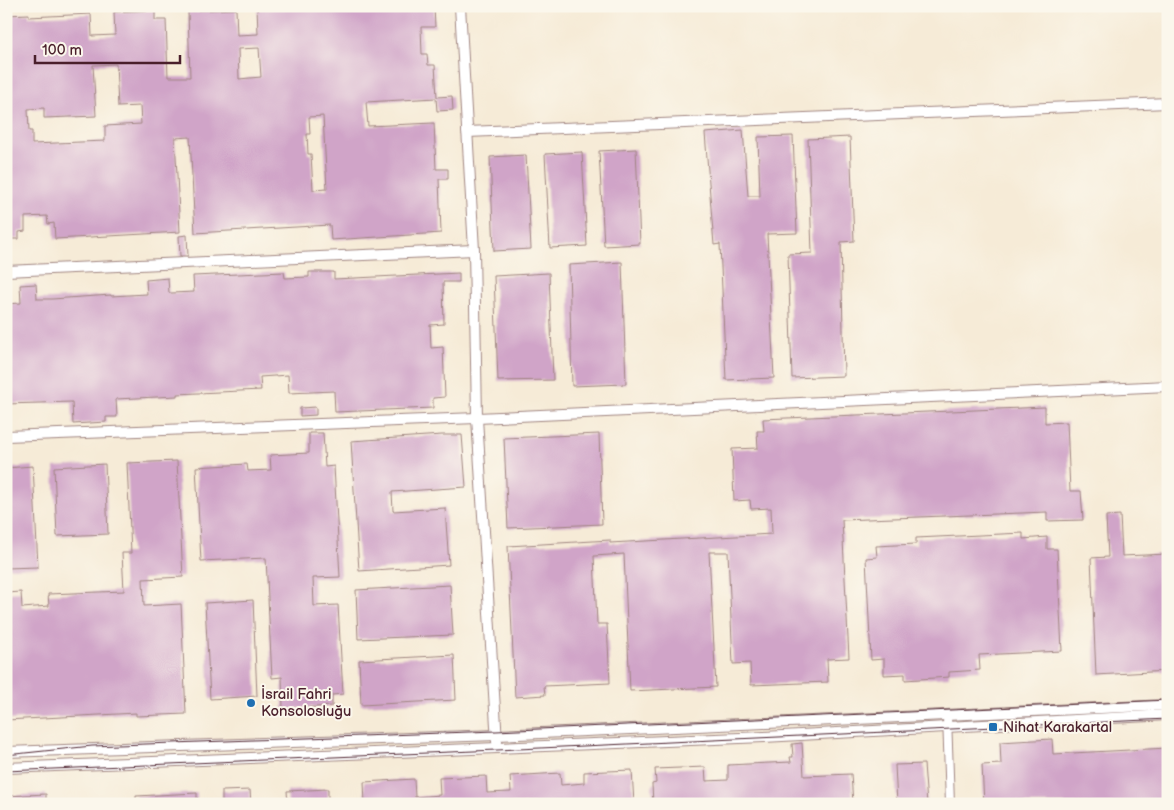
<svg xmlns="http://www.w3.org/2000/svg" width="1174" height="810" font-family="'Balsamiq Sans',sans-serif">
	<style>
		.building { fill: #d0a4c8; fill-rule: evenodd }
		.lines { fill: none; stroke-linecap: round; stroke-linejoin: round }
		.minor-casing { stroke: #a08581; stroke-width: 10 }
		.tertiary-casing { stroke: #a08581; stroke-width: 12 }
		.minor { stroke: #fff; stroke-width: 8 }
		.tertiary { stroke: #fff; stroke-width: 10 }
		.tram { stroke: #4a1f2b; stroke-width: 1 }
		.poi-dot { fill: #1f6fb2; stroke: #fbf7ec; stroke-width: 2 }
		.labels { text-anchor: middle; stroke-width: 4; stroke-linejoin: round; paint-order: stroke }
		.poi-label { font-size: 15px; fill: #4a1f2b; stroke: #fbf7ec; text-anchor: start }
	</style>
	<rect width="100%" height="100%" fill="#fbf7ec"/>
	<filter id="ink" filterUnits="userSpaceOnUse"><feTurbulence type="fractalNoise" baseFrequency=".02" numOctaves="2"/><feDisplacementMap in="SourceGraphic" scale="10" xChannelSelector="R" yChannelSelector="G"/><feConvolveMatrix kernelMatrix="1 2 1 2 8 2 1 2 1" color-interpolation-filters="sRGB"/></filter>
	<filter id="wash" filterUnits="userSpaceOnUse"><feTurbulence type="fractalNoise" baseFrequency=".0096" numOctaves="4" result="noise"/><feDisplacementMap in="SourceGraphic" scale="20" xChannelSelector="R" yChannelSelector="G"/><feGaussianBlur stdDeviation="1.12" result="paint"/><feColorMatrix in="noise" values="0 0 0 0 0 0 0 0 0 0 0 0 0 0 0 0 0 1.4 0 .05"/><feComposite in="paint" operator="in"/></filter>
	<g filter="url(#wash)">
		<rect width="100%" height="100%" fill="#f6ebd7"/>
		<g id="blocks">
			<g class="building">
				<path d="M257 6H434L435 27H421L422 54H427L428 65H435L437 97 452 96 453 110 437 111 436 98 366 102 368 126 434 123 436 169H448V179H439L441 233 331 240 330 225 195 233 190 137 175 138 180 232 55 239 54 223 48 224 47 216 25 217V231L19 232V239H6V133L10 132 9 110H6V15L29 14V17L91 14 92 36 115 35 114 12 155 10V20H166L168 77H190L188 11 236 9 237 35 258 34ZM259 48 261 77 239 79 238 49ZM116 64 118 107 140 106 141 124 105 126V141L32 144V131H29L28 109 44 108V118L96 116 93 65ZM323 116 327 189 313 190 311 154H308L307 134H310L309 117Z"/>
				<path d="M743 130 748 196H760L758 137 793 136 797 233 767 234 774 378 726 380 720 244 714 245 705 133Z"/>
				<path d="M850 137 854 241 841 242 844 376 792 378 788 254 812 253 808 139Z"/>
				<path d="M636 149 640 244 604 246 599 151Z"/>
				<path d="M582 152 587 246 550 248 545 154Z"/>
				<path d="M526 155 531 249 494 251 490 157Z"/>
				<path d="M187 235 188 256H180L179 236Z"/>
				<path d="M622 262 626 384 572 386 569 265Z"/>
				<path d="M284 272 285 278 309 277V272H334V279L459 273V282H443L444 324 430 325 431 348 443 347 445 397 433 398V408L335 412 334 391 289 393 288 375 260 377 261 390 177 394V396L116 399 117 417H106V422L73 424 72 402 6 404V304L21 303 20 285 36 284 37 299H52L111 295V296L147 294 146 280 168 278 169 293H172L194 292 193 276Z"/>
				<path d="M549 273 553 380 498 381 494 276Z"/>
				<path d="M316 407V415L300 416V408Z"/>
				<path d="M1045 407V423L1067 422 1070 491H1081L1083 520 1047 521V512L842 520 849 658 827 659 828 682 751 685 750 663 733 664 728 552H709L716 687 630 691 624 554 594 556 597 624H607L610 683 544 686 545 695 515 697 508 546 610 540V543L772 534 771 508 751 509 750 500 734 501 732 449 758 448 757 431H764L763 419Z"/>
				<path d="M309 433H323L325 467 334 466 340 577 313 578 314 606 338 605 343 694 332 695V706L283 709 282 677 272 678 266 558 201 561 196 467 247 464 248 471 271 470 270 455 309 453Z"/>
				<path d="M599 434 602 524 508 528 504 438Z"/>
				<path d="M442 435H462L466 487 392 492 393 511 445 508 449 565 359 571 351 441Z"/>
				<path d="M177 461 183 577 143 579 144 606 181 604 186 714 136 716V713L6 720V593L21 592 22 608 49 606 48 594 124 591 122 553H131L127 463Z"/>
				<path d="M105 464 108 534 57 536 54 467Z"/>
				<path d="M33 466 38 567 6 568V468Z"/>
				<path d="M1120 515 1122 556 1168 554V671L1096 675 1091 558 1108 557 1106 516Z"/>
				<path d="M1023 533V539L1047 537V549H1057L1062 651 979 655 980 670 949 672V677L905 680V674L884 675V659L871 660 866 558 877 557 876 546 916 544V538Z"/>
				<path d="M450 585 453 635 358 639 356 590Z"/>
				<path d="M253 600 257 696 210 699 205 603Z"/>
				<path d="M454 655 456 700 361 705 359 660Z"/>
				<path d="M1052 739 1053 754 1168 748V804H984L982 765 1001 764 1000 742Z"/>
				<path d="M802 743 804 776 851 774 853 804H653L652 784 656 783 655 769 705 767 706 781 728 780V765L791 762 790 757H793L792 744Z"/>
				<path d="M924 764 927 804H897L895 765Z"/>
				<path d="M632 770 634 804H365L364 782 414 779 415 797 440 795 439 778 486 776 487 793 511 792 510 776 560 773 561 785 584 783V772Z"/>
				<path d="M328 789V804H288L287 791Z"/>
				<path d="M250 790 251 804H222V791Z"/>
				<path d="M197 793V804H136V796Z"/>
				<path d="M46 794V804H6V796Z"/>
			</g>
		</g>
	</g>
	<g filter="url(#ink)">
		<use href="#blocks" fill-opacity="0" stroke="#a08581" stroke-width="1"/>
		<g class="lines">
			<g class="minor-casing">
				<path id="minor" d="M947 716 950 804"/>
			</g>
			<g class="tertiary-casing">
				<g id="tertiary">
					<path d="M460 6 474 250 477 418 497 742"/>
					<path d="M467 132 1168 103"/>
					<path d="M6 271 474 250"/>
					<path d="M6 436 477 418 1168 386"/>
					<path d="M6 752 497 735 1168 705"/>
					<path d="M6 768 764 737 1168 715"/>
				</g>
			</g>
			<use href="#minor" class="minor"/>
			<use href="#tertiary" class="tertiary"/>
			<g class="tram">
				<path d="M6 755 92 746 496 731 1168 700"/>
				<path d="M6 771 497 750 1168 719"/>
			</g>
		</g>
	</g>
	<g class="poi-dot">
		<circle cx="251" cy="703" r="5"/>
		<rect x="988" y="722" width="10" height="10" rx="2.5"/>
	</g>
	<g class="labels">
		<g class="poi-label">
			<text x="261" y="699">İsrail Fahri<tspan x="261" dy="17">Konsolosluğu</tspan></text>
			<text x="1003" y="732">Nihat Karakartal</text>
		</g>
	</g>
	<rect width="1174" height="810" fill="none" stroke="#fbf7ec" stroke-width="25"/>
	<path d="M35 55v8h145v-8" fill="none" stroke="#4a1f2b" stroke-width="2.5"/>
	<text x="42" y="55" font-size="15" fill="#4a1f2b" stroke="#fbf7ec" stroke-width="4" paint-order="stroke">100 m</text>
</svg>
